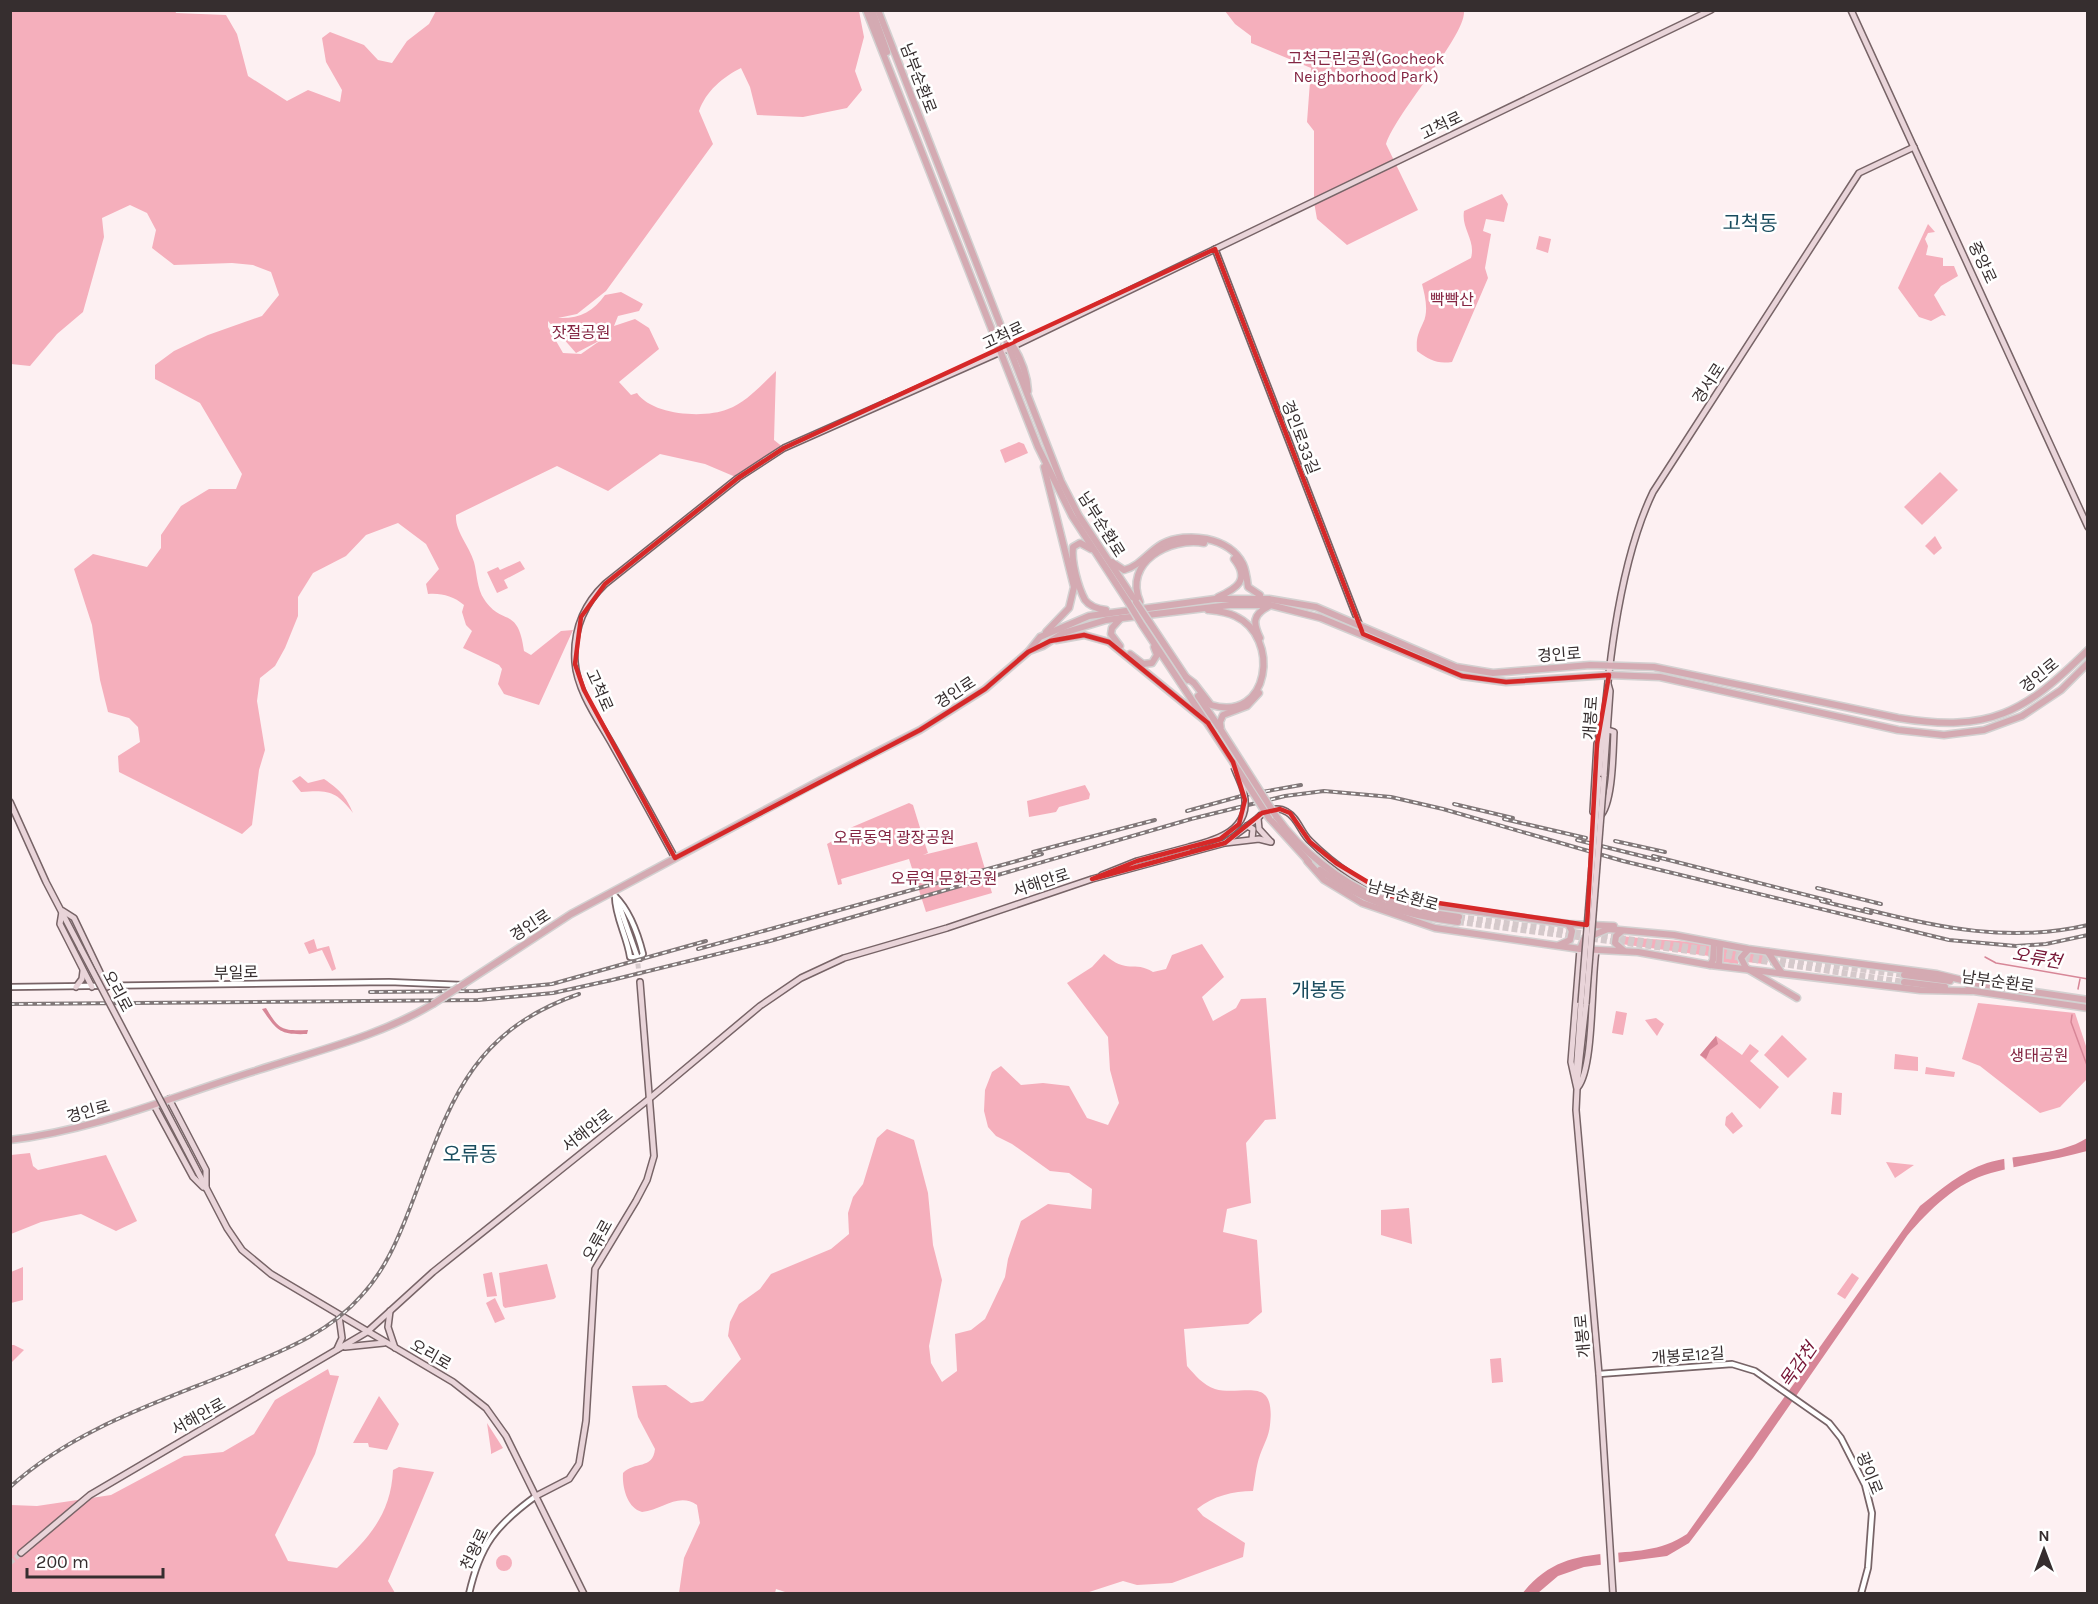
<svg xmlns="http://www.w3.org/2000/svg" width="2098" height="1604" font-family="Karla,'Noto Sans KR',sans-serif">
	<style>
		.green { fill: #f5afbc; fill-rule: evenodd }
		.water { fill: #d78697 }
		.pier { fill: #fdf0f2 }
		.lines { fill: none; stroke-linecap: round; stroke-linejoin: round }
		.stream { stroke: #d78697; stroke-width: 1.5 }
		.secondary-tunnel { stroke: #d5c9cb; stroke-width: 5; stroke-dasharray: 5 2.5; stroke-linecap: butt }
		.primary-tunnel { stroke: #d5c9cb; stroke-width: 6; stroke-dasharray: 6 3; stroke-linecap: butt }
		.tertiary-casing { stroke: #776467; stroke-width: 8 }
		.secondary-casing { stroke: #776467; stroke-width: 8 }
		.primary-casing { stroke: #d3d1d1; stroke-width: 9 }
		.tertiary { stroke: #fff; stroke-width: 4.5 }
		.secondary { stroke: #e9d4d9; stroke-width: 5 }
		.primary { stroke: #d4aab2; stroke-width: 6 }
		.rail-casing { stroke: #807778; stroke-width: 4 }
		.rail { stroke: #fff; stroke-width: 1.5; stroke-dasharray: 4.5; stroke-linecap: butt }
		.secondary-bridge-casing { stroke: #776467; stroke-width: 8; stroke-linecap: butt }
		.primary-bridge-casing { stroke: #d3d1d1; stroke-width: 9; stroke-linecap: butt }
		.secondary-bridge { stroke: #e9d4d9; stroke-width: 5 }
		.primary-bridge { stroke: #d4aab2; stroke-width: 6 }
		.marked { fill: none; stroke: #d62828; stroke-width: 4.5; stroke-linejoin: round }
		.labels { text-anchor: middle; stroke-width: 5; stroke-linejoin: round; paint-order: stroke }
		.park-label { font-size: 16px; fill: #842542; stroke: #fff }
		.street-label { font-size: 16px; fill: #362e2f; stroke: #fff }
		.water-label { font-size: 18px; font-style: italic; fill: #751535; stroke: #fff }
		.quarter-label { font-size: 20px; fill: #1a4c5e; stroke: #fff }
	</style>
	<rect width="100%" height="100%" fill="#fdf0f2"/>
	<g class="green">
		<path d="M175 10 176 13 226 15 237 34 248 76 287 101 308 90 340 102 342 90 326 62 322 38 330 32 364 45 378 60 392 63 407 41 429 24 436 11H859L864 37 855 71 862 90 847 108 803 117 757 115 750 87 741 68C723 77 706 91 699 111L713 144 606 291 577 314 558 318C579 319 593 312 605 295L621 292 643 304 639 311 618 316 614 326 635 319 649 328 659 349 619 382 631 395 637 393C652 415 704 419 728 409 747 402 762 384 776 371L774 440 784 448 738 478 705 464 660 454 608 491 557 466 456 515C455 532 469 545 474 562 477 573 477 589 484 599 502 627 518 605 524 651L531 655 561 631 573 630 539 705 504 694 498 684 502 669 499 665 463 648 472 631 466 625 462 612 464 605C453 596 442 593 428 594L426 584 439 569 426 544 398 523 366 535 346 556 313 573 298 597V616L285 648 275 666 260 678 257 701 265 750 259 770 252 825 242 834 119 772 118 756 140 742 138 727 129 718 108 712 100 680 92 625 74 569 93 554 147 567 161 548V535L181 506 209 489H236L242 474 200 403 155 379V365L174 351 208 335 262 316 279 295 271 272 253 265 232 263 174 265 152 248 156 230 147 213 130 205 102 218 104 237 83 312 57 334 30 366 11 364 10 11ZM548 321 576 353 601 340 581 354 563 353 548 327Z"/>
		<path d="M1225 11H1464C1466 36 1398 110 1386 144L1418 210 1347 245 1317 219 1314 202V131L1307 122 1311 68 1251 43V36L1235 24Z"/>
		<path d="M1502 194 1508 204 1504 222 1486 219 1483 231 1491 234 1485 268 1488 278 1452 362C1436 364 1430 360 1417 351 1416 338 1418 334 1423 323 1429 311 1425 296 1422 284L1471 258C1476 240 1461 229 1464 211Z"/>
		<path d="M1928 224 1935 232 1928 233 1925 239 1928 246 1926 255 1943 258V266H1954L1958 276 1941 286 1934 295 1946 316 1942 315 1931 321 1919 317 1898 288Z"/>
		<path d="M1539 236 1551 239 1548 253 1536 249Z"/>
		<path d="M1019 442 1024 444 1028 453 1005 463 1000 450Z"/>
		<path d="M1940 472 1958 490 1922 525 1904 507Z"/>
		<path d="M1935 536 1942 548 1934 555 1925 546Z"/>
		<path d="M520 561 525 569 504 580 508 588 497 593 487 572 498 567 500 570Z"/>
		<path d="M300 776 308 783 324 779C339 789 346 796 353 813 336 791 329 790 301 792L292 781Z"/>
		<path d="M1085 785 1090 794 1089 799 1059 807 1056 812 1029 817 1027 801Z"/>
		<path d="M909 803 913 805 921 831 928 835 923 838 928 853 923 855 977 842 992 893 926 912 909 859 841 879 842 884 838 885 827 844 840 837 848 838 850 828Z"/>
		<path d="M1621 936C1651 940 1680 940 1709 944L1712 949 1709 956 1621 944 1618 941Z"/>
		<path d="M314 939 317 949 329 946 336 969 332 971 322 950 309 954 304 943Z"/>
		<path d="M1202 944 1224 977 1202 997 1213 1021 1236 1008 1241 999 1266 998 1276 1119 1265 1120 1246 1143 1251 1203 1227 1209 1223 1232 1257 1240 1262 1312 1248 1324 1184 1329 1187 1366C1195 1375 1203 1385 1215 1389 1242 1397 1276 1373 1270 1425 1269 1436 1264 1444 1260 1455 1256 1466 1255 1480 1253 1491 1233 1491 1213 1496 1197 1509L1203 1516 1245 1543 1243 1557 1172 1583 1137 1585 1123 1581 1086 1593 791 1594 776 1589 775 1593H679L684 1558 700 1523 697 1505C678 1492 663 1510 642 1512 627 1508 622 1487 623 1473 634 1461 653 1470 655 1449L638 1417 632 1386 666 1385 691 1403 703 1401 741 1359 728 1336 730 1322 739 1304 760 1289 771 1274 831 1249 849 1234 848 1213 853 1197 863 1184 877 1138 887 1129 914 1140 928 1193 933 1245 942 1280 929 1346 931 1363 942 1382 957 1371 955 1334 971 1330 985 1319 1005 1277 1008 1259 1021 1221 1048 1204 1091 1209 1092 1189 1069 1173 1050 1171 1012 1144 996 1136 988 1127 984 1111 985 1090 992 1072 1001 1066 1021 1085 1043 1083 1069 1086 1087 1118 1108 1125 1119 1103 1110 1070 1108 1037 1067 983 1092 967 1104 954C1127 975 1134 960 1153 972L1166 969 1172 955Z"/>
		<path d="M1724 947 1742 949 1738 955V964L1722 962Z"/>
		<path d="M1747 953 1764 955 1768 962 1764 964 1747 962 1744 959Z"/>
		<path d="M1978 1003 2075 1013 2087 1049V1079L2060 1107 2040 1113 1980 1066 1962 1059Z"/>
		<path d="M1616 1011 1627 1013 1623 1035 1612 1033Z"/>
		<path d="M1656 1018 1664 1024 1657 1036 1645 1020Z"/>
		<path d="M1782 1035 1807 1059 1788 1078 1764 1055Z"/>
		<path d="M1716 1036 1742 1055 1750 1044 1759 1051 1750 1061 1779 1087 1760 1109 1700 1055Z"/>
		<path d="M1895 1054 1918 1057V1071L1894 1069Z"/>
		<path d="M1926 1067 1955 1072 1954 1077 1925 1074Z"/>
		<path d="M1833 1092 1842 1093 1841 1115 1831 1114Z"/>
		<path d="M1732 1112 1743 1126 1733 1134 1725 1125 1726 1117Z"/>
		<path d="M30 1153 33 1166 38 1170 106 1155 137 1221 116 1231 81 1214 41 1222 11 1234V1155Z"/>
		<path d="M1886 1162 1914 1165 1895 1178Z"/>
		<path d="M1409 1208 1412 1244 1381 1235V1210Z"/>
		<path d="M547 1264 556 1297 554 1299 505 1308 503 1306 499 1273Z"/>
		<path d="M23 1267V1300L11 1303V1272Z"/>
		<path d="M492 1272 497 1296 487 1297 483 1274Z"/>
		<path d="M1852 1273 1859 1278 1845 1299 1837 1294Z"/>
		<path d="M495 1298 505 1319 495 1323 486 1303Z"/>
		<path d="M14 1345 24 1350 11 1363V1345Z"/>
		<path d="M1501 1358 1503 1382 1492 1383 1490 1359Z"/>
		<path d="M328 1369 330 1375 339 1376 315 1454 275 1535 288 1561 337 1568C368 1539 391 1515 393 1470L399 1467 434 1472 388 1581 395 1593 11 1594V1505L37 1506 111 1495 184 1456 223 1452 254 1434 275 1400Z"/>
		<path d="M379 1396 399 1424 387 1450 369 1447 368 1443H353Z"/>
		<path d="M487 1423 503 1448 491 1454V1451Z"/>
		<circle cx="504" cy="1563" r="8"/>
	</g>
	<g class="water">
		<path d="M266 1008C279 1030 282 1031 308 1030L307 1034C280 1035 277 1031 262 1009Z"/>
		<path d="M1716 1036 1718 1044 1710 1050 1706 1059 1700 1055Z"/>
		<path d="M2087 1138V1151C2055 1160 2023 1164 1991 1173 1957 1182 1929 1210 1907 1236L1753 1458 1689 1543 1667 1556 1584 1567 1558 1576 1538 1593 1522 1594C1571 1531 1634 1570 1687 1534L1920 1206C1940 1190 1962 1171 1987 1163 2017 1154 2062 1155 2087 1138Z"/>
	</g>
	<g class="pier">
		<path d="M2012 1154 2014 1171 2005 1173 2004 1156Z"/>
		<path d="M1600 1549H1618L1619 1567 1601 1568Z"/>
	</g>
	<g class="lines">
		<g class="stream">
			<path d="M1985 957 1996 963 2088 979"/>
			<path d="M2078 989 2080 979"/>
			<path d="M2072 1015 2071 1022 2088 1068"/>
		</g>
		<g class="secondary-tunnel">
			<path d="M637 956 640 982"/>
			<path d="M10 1563 21 1553"/>
		</g>
		<g class="primary-tunnel">
			<path d="M1459 917 1904 975"/>
			<path d="M1458 922 1728 956 1904 982"/>
		</g>
		<g class="tertiary-casing">
			<g id="tertiary">
				<path d="M1215 249 1363 634"/>
				<path d="M615 896C629 910 638 934 643 954L640 958 630 957C627 936 615 917 615 896Z"/>
				<path d="M618 902 637 956"/>
				<path d="M10 987 389 982 463 985"/>
				<path d="M1599 1374 1732 1364 1755 1371 1829 1423 1841 1438 1865 1485 1872 1513 1868 1568 1861 1594"/>
				<path d="M469 1594C480 1545 496 1525 536 1496"/>
			</g>
		</g>
		<g class="secondary-casing">
			<g id="secondary">
				<path d="M1851 10 2088 527"/>
				<path d="M1601 725 1597 744 1593 812 1600 816C1613 804 1613 750 1614 732L1608 730"/>
				<path d="M1604 776 1610 691 1608 684"/>
				<path d="M1599 779C1606 692 1615 571 1653 492L1859 173 1914 147"/>
				<path d="M10 802 46 882 81 949"/>
				<path d="M1247 826 1253 829 1252 839"/>
				<path d="M1270 841 1259 829 1258 818C1265 810 1277 806 1287 812 1298 818 1301 833 1310 841 1334 865 1368 889 1401 899"/>
				<path d="M1226 842 1258 818"/>
				<path d="M675 858C655 821 634 783 613 746 599 721 577 691 575 662 573 631 583 605 605 584L738 478 784 448 1014 346 1711 10"/>
				<path d="M1102 875 1137 861 1189 847"/>
				<path d="M63 911 74 918 107 987"/>
				<path d="M62 912 60 924 92 987"/>
				<path d="M1580 949 1571 1062 1577 1089 1576 1110 1599 1374 1613 1594"/>
				<path d="M76 987 82 979 83 971"/>
				<path d="M1576 1074 1581 1003"/>
				<path d="M1577 1085 1586 1004"/>
				<path d="M1578 1087C1594 1067 1591 981 1596 951"/>
				<path d="M169 1099 206 1170V1188"/>
				<path d="M154 1105 193 1177 203 1187"/>
				<path d="M186 1149 227 1228 242 1250 271 1274 453 1382 486 1408 506 1436 584 1594"/>
				<path d="M390 1311 388 1327 395 1348"/>
				<path d="M345 1347 384 1343"/>
				<path d="M337 1349 342 1338 339 1316"/>
				<path d="M536 1496 569 1479 579 1464 586 1421 595 1269 636 1201 647 1180 654 1156 640 982"/>
				<path d="M21 1553 90 1495 367 1332 433 1272 649 1099 760 1006 801 978 844 958 947 928 1092 879 1225 843 1259 839 1271 842"/>
			</g>
		</g>
		<g class="primary-casing">
			<g id="primary">
				<path d="M866 10 1038 447 1072 516 1128 602"/>
				<path d="M872 10 887 52"/>
				<path d="M878 10 1061 481 1079 516 1136 602"/>
				<path d="M1005 334C1017 350 1027 371 1028 391"/>
				<path d="M1044 467 1074 587 1069 608 1046 632"/>
				<path d="M1091 549 1080 543 1073 547C1071 561 1078 587 1085 600 1090 607 1098 609 1106 610"/>
				<path d="M1112 562 1124 570C1140 566 1148 552 1162 544 1187 531 1229 537 1243 564 1246 570 1247 579 1248 587L1260 595"/>
				<path d="M1218 597C1236 589 1251 580 1234 559"/>
				<path d="M1140 602C1123 562 1170 537 1204 543"/>
				<path d="M1148 620 1188 680"/>
				<path d="M1142 625 1233 762"/>
				<path d="M1260 638C1253 623 1252 615 1269 606"/>
				<path d="M1056 640 1084 635 1109 642 1208 723"/>
				<path d="M1120 646 1111 634 1112 628 1121 618"/>
				<path d="M1029 651 1043 646 1063 633 1106 620 1230 605H1270L1321 618 1462 676 1506 682 1609 675 1660 677 1898 730 1944 735 1984 730 2022 716 2061 690 2088 663"/>
				<path d="M1130 654 1143 664 1152 663 1157 655 1154 647"/>
				<path d="M1186 677 1194 683 1211 705C1270 723 1281 637 1235 616 1227 612 1217 611 1208 610"/>
				<path d="M1198 696 1219 727"/>
				<path d="M1221 730 1220 722 1223 715 1247 706 1259 693"/>
				<path d="M1276 816C1301 851 1340 882 1379 898"/>
				<path d="M1269 818 1309 862"/>
				<path d="M1307 861 1324 880 1362 903 1435 928 1580 949 1638 952 1710 965 1920 990 1971 991"/>
				<path d="M1320 870C1363 902 1404 915 1458 922"/>
				<path d="M1378 898 1568 924 1614 926"/>
				<path d="M1389 902 1419 911 1459 917"/>
				<path d="M1622 931 1616 936 1615 943 1623 950"/>
				<path d="M1559 945 1570 940 1572 931 1568 924"/>
				<path d="M1580 949 1584 939 1608 929 1674 935 1748 949 1937 974 1970 982"/>
				<path d="M1748 950 1741 958 1746 968 1797 998"/>
				<path d="M1768 952 1781 972"/>
				<path d="M1710 965 1713 960 1714 943"/>
				<path d="M1719 965 1720 945"/>
				<path d="M1904 975 1950 981"/>
				<path d="M1904 982 1945 987"/>
				<path d="M1967 982 2088 1000"/>
				<path d="M459 987 571 914 821 780 920 730 985 689 1028 652 1040 637 1089 616 1215 599H1269L1316 607 1456 667 1493 673 1590 665 1654 667 1898 718C1990 733 2024 713 2088 650"/>
				<path d="M1967 990 2088 1008"/>
				<path d="M10 1140C95 1130 174 1096 255 1071 315 1051 378 1037 433 1004"/>
			</g>
		</g>
		<use href="#tertiary" class="tertiary"/>
		<use href="#secondary" class="secondary"/>
		<use href="#primary" class="primary"/>
		<g class="rail-casing">
			<g id="rail">
				<path d="M1454 804 1513 818"/>
				<path d="M1187 811 1245 795 1301 785"/>
				<path d="M1504 819 1586 838"/>
				<path d="M1577 840 1658 860"/>
				<path d="M1615 841 1665 852"/>
				<path d="M1033 852 1155 820"/>
				<path d="M1653 856 1830 901"/>
				<path d="M1817 888 1881 904"/>
				<path d="M1821 901 1871 913"/>
				<path d="M1865 909C1939 928 2012 943 2088 925"/>
				<path d="M698 949 1042 854"/>
				<path d="M370 992 478 991 552 984 706 941"/>
				<path d="M10 1004 478 1000 553 993 612 980 770 941 1191 819 1285 796 1324 791 1391 797 1443 809 1623 861 1949 940 2016 946 2046 944 2088 935"/>
				<path d="M10 1487C75 1428 160 1402 239 1369 284 1350 329 1333 362 1295 385 1270 398 1239 410 1208 449 1107 467 1033 579 994"/>
			</g>
		</g>
		<use href="#rail" class="rail"/>
		<g class="secondary-bridge-casing">
			<g id="secondary-bridge">
				<path d="M1189 847C1217 840 1252 830 1244 793 1242 784 1237 775 1234 767"/>
				<path d="M81 949 186 1149"/>
				<path d="M1581 1003 1599 779"/>
				<path d="M1586 1004 1604 776"/>
			</g>
		</g>
		<g class="primary-bridge-casing">
			<g id="primary-bridge">
				<path d="M1128 602 1142 625"/>
				<path d="M1136 602 1148 620"/>
				<path d="M1221 730 1276 816"/>
				<path d="M1233 762 1269 818"/>
				<path d="M433 1004 459 987"/>
			</g>
		</g>
		<use href="#secondary-bridge" class="secondary-bridge"/>
		<use href="#primary-bridge" class="primary-bridge"/>
	</g>
	<path class="marked" d="M1215 249 1363 634 1462 676 1506 682 1609 675 1597 744 1587 925 1391 896 1336 863 1310 842 1290 813 1280 809 1262 813 1225 843 1092 879 1137 861 1220 839 1239 824 1245 800 1233 762 1208 723 1109 642 1084 635 1050 641 1028 652 985 689 920 730 675 858 584 690 575 664 581 617 605 584 738 478 784 448Z"/>
	<g class="labels">
		<g class="park-label">
			<text x="1366" y="64">고척근린공원(Gocheok<tspan x="1366" dy="18">Neighborhood Park)</tspan></text>
			<text x="1452" y="305">빡빡산</text>
			<text x="581" y="338">잣절공원</text>
			<text x="894" y="843">오류동역 광장공원</text>
			<text x="944" y="884">오류역 문화공원</text>
			<text x="2039" y="1061">생태공원</text>
		</g>
		<g class="street-label">
			<text transform="translate(919 78) rotate(69)" y="6">남부순환로</text>
			<text transform="translate(1441 125) rotate(-26)" y="6">고척로</text>
			<text transform="translate(1983 262) rotate(65)" y="6">중앙로</text>
			<text transform="translate(1003 335) rotate(-25)" y="6">고척로</text>
			<text transform="translate(1708 383) rotate(-57)" y="6">경서로</text>
			<text transform="translate(1301 437) rotate(69)" y="6">경인로33길</text>
			<text transform="translate(1102 524) rotate(58)" y="6">남부순환로</text>
			<text transform="translate(1559 654) rotate(-4)" y="6">경인로</text>
			<text transform="translate(2039 675) rotate(-39)" y="6">경인로</text>
			<text transform="translate(600 690) rotate(66)" y="6">고척로</text>
			<text transform="translate(955 692) rotate(-33)" y="6">경인로</text>
			<text transform="translate(1590 718) rotate(-86)" y="6">개봉로</text>
			<text transform="translate(1041 882) rotate(-18)" y="6">서해안로</text>
			<text transform="translate(1403 895) rotate(16)" y="6">남부순환로</text>
			<text transform="translate(530 925) rotate(-33)" y="6">경인로</text>
			<text transform="translate(236 972) rotate(-1)" y="6">부일로</text>
			<text transform="translate(1998 981) rotate(8)" y="6">남부순환로</text>
			<text transform="translate(118 991) rotate(62)" y="6">오리로</text>
			<text transform="translate(88 1111) rotate(-16)" y="6">경인로</text>
			<text transform="translate(587 1130) rotate(-38)" y="6">서해안로</text>
			<text transform="translate(597 1240) rotate(-61)" y="6">오류로</text>
			<text transform="translate(1582 1336) rotate(-95)" y="6">개봉로</text>
			<text transform="translate(431 1354) rotate(30)" y="6">오리로</text>
			<text transform="translate(1688 1355) rotate(-4)" y="6">개봉로12길</text>
			<text transform="translate(198 1416) rotate(-29)" y="6">서해안로</text>
			<text transform="translate(1870 1473) rotate(68)" y="6">광이로</text>
			<text transform="translate(474 1549) rotate(-64)" y="6">천왕로</text>
		</g>
		<g class="water-label">
			<text transform="translate(2037 958) rotate(10)" y="6">오류천</text>
			<text transform="translate(1798 1365) rotate(-55)" y="6">목감천</text>
		</g>
		<g class="quarter-label">
			<text x="1750" y="230">고척동</text>
			<text x="1319" y="997">개봉동</text>
			<text x="470" y="1161">오류동</text>
		</g>
	</g>
	<rect width="2098" height="1604" fill="none" stroke="#362e2f" stroke-width="24"/>
	<g transform="translate(2044 1550)" stroke="#ffffff" stroke-width="4.5" paint-order="stroke">
	<path d="M0-4.5L10 22L0 15L-10 22Z" fill="#362e2f"/>
	<text y="-9" font-size="16" font-weight="bold" text-anchor="middle" fill="#362e2f">N</text>
	</g>
	<path d="M27 1568v9h136v-9" fill="none" stroke="#362e2f" stroke-width="3"/>
	<text x="36" y="1568" font-size="18" fill="#362e2f" stroke="#ffffff" stroke-width="4.5" paint-order="stroke">200 m</text>
</svg>
